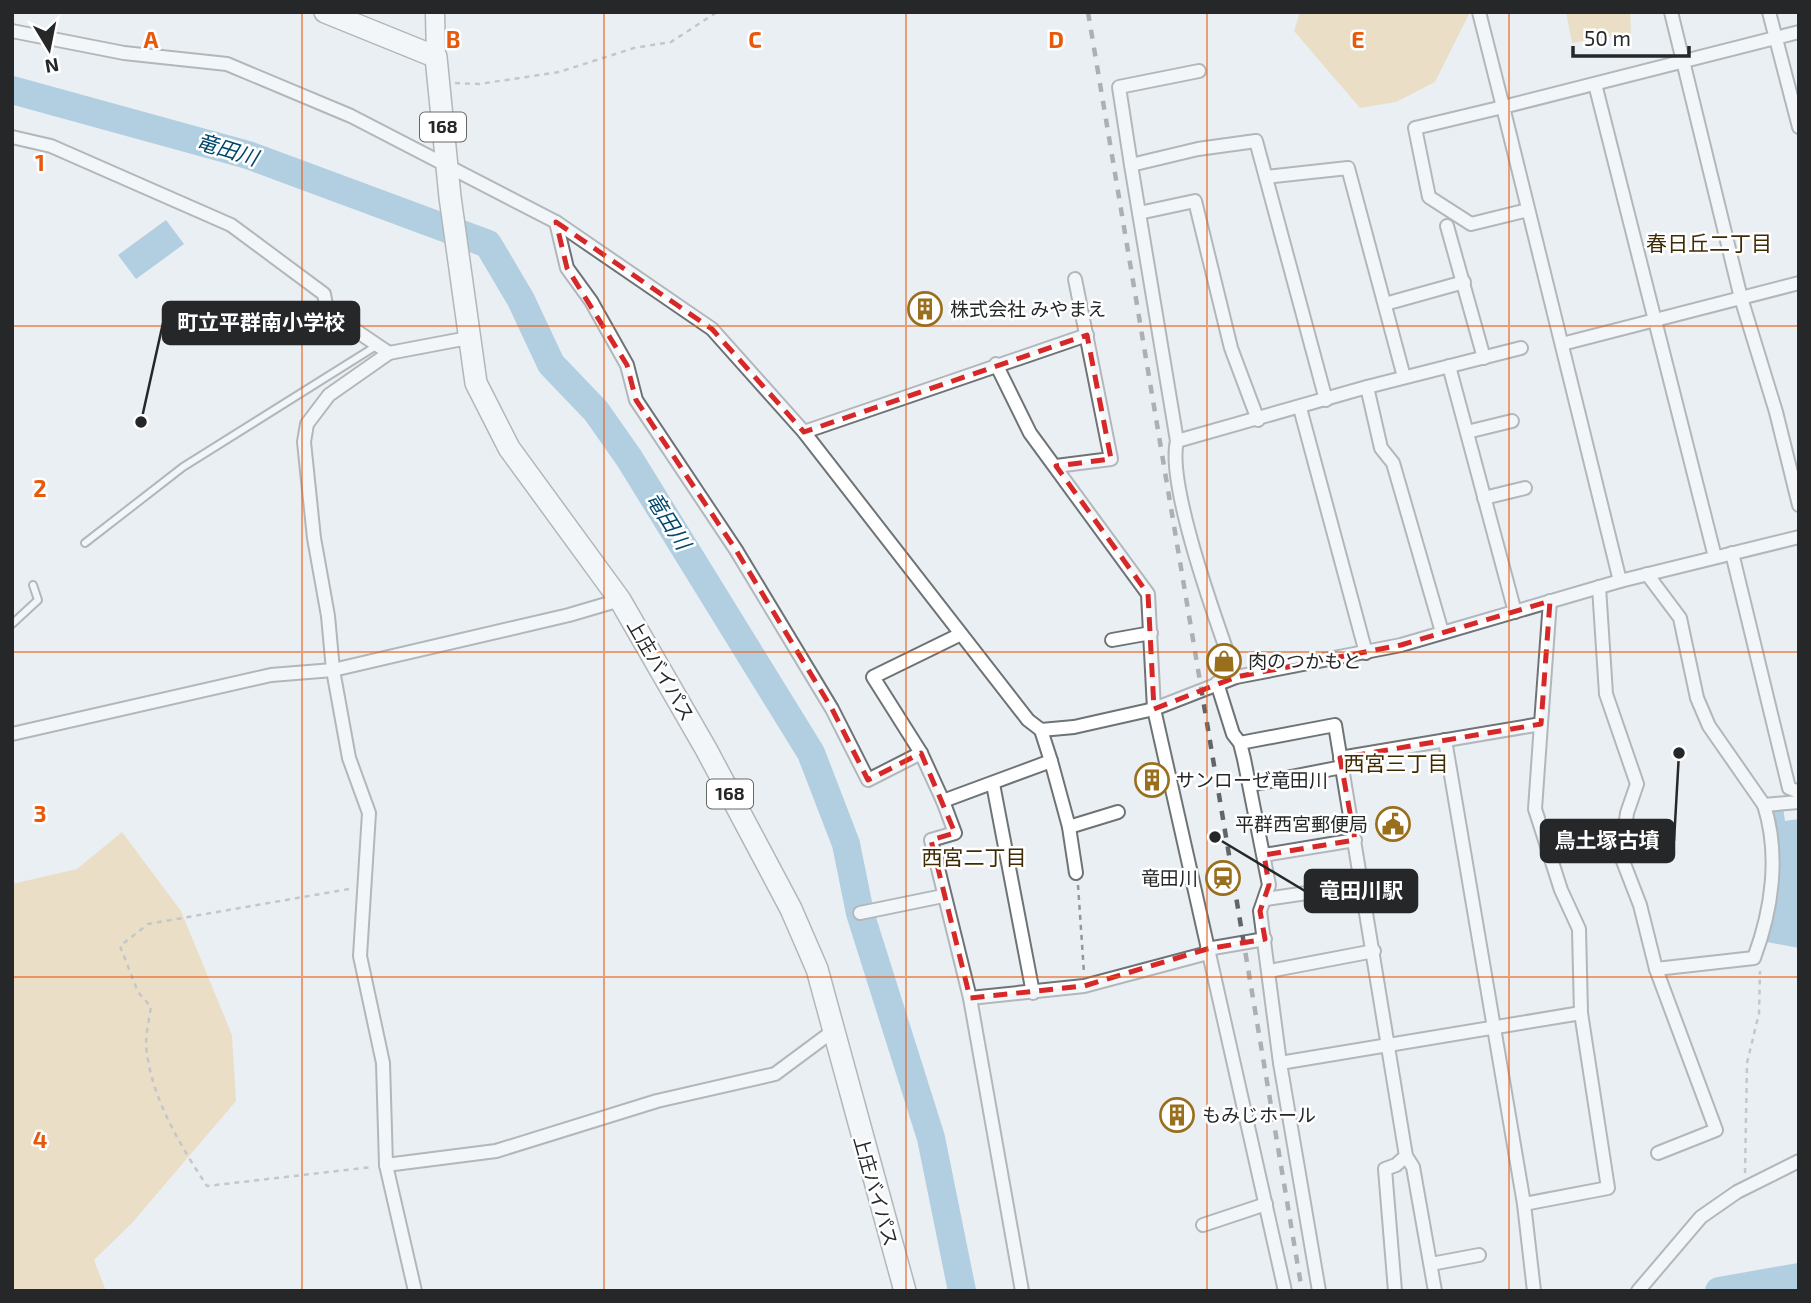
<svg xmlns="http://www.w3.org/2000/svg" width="1811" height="1303" font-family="'Exo 2','Noto Sans JP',sans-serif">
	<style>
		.green { fill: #edca93 }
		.water { fill: #70a6cd }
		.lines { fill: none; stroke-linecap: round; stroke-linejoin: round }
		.river { stroke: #70a6cd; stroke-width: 28 }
		.service-casing { stroke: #6e7376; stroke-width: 10 }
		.minor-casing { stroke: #6e7376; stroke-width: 16 }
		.secondary-casing { stroke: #6e7376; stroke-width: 21 }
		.trunk-casing { stroke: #6e7376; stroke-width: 24 }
		.path { stroke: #93979a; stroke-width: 2.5; stroke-dasharray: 5 5; stroke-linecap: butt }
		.service { stroke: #fff; stroke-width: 6 }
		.minor { stroke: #fff; stroke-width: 12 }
		.secondary { stroke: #fff; stroke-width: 18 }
		.trunk { stroke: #fff; stroke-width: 21 }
		.rail { stroke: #626567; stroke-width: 4.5; stroke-dasharray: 9 9; stroke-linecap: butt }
		.marked { fill: none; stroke: #d62828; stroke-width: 5; stroke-dasharray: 14 9; stroke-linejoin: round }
		.grid { fill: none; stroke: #e8590c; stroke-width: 2; stroke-opacity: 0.55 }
		.labels { text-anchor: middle; stroke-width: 5; stroke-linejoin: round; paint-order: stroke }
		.shield { fill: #fff; stroke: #666868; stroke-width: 2 }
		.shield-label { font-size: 18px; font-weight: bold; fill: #252728 }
		.poi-label { font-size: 19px; fill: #252728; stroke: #fff; text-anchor: start }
		.street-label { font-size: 19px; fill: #252728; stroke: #fff }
		.water-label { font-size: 21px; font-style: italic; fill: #00476c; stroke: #fff }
		.neighbourhood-label { font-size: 21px; fill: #3f2b03; stroke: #fff }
		.grid-label { font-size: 23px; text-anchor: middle; font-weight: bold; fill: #e8590c; stroke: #fff; stroke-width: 5; stroke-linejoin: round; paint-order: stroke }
		.leader { fill: none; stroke: #252728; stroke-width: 2.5 }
		.callout-dot { fill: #252728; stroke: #fff; stroke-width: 2.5 }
		.callout { fill: #252728; stroke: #252728; stroke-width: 2.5 }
		.callout-label { font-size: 21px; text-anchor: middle; font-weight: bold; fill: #fff }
	</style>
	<rect width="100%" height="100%" fill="#eaeff3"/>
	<g class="green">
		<path d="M1300 12H1470L1435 82 1396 102 1360 108 1294 31Z"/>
		<path d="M1566 12H1630L1631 33 1572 43Z"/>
		<path d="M122 832 181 911 232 1035 236 1101 132 1223 94 1260 106 1291H12V884L77 869Z"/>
	</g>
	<g class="water">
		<path d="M166 220 184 244 136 279 118 255Z"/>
		<path d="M1783 807 1785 821 1799 819V948L1767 942 1780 861 1772 811Z"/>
	</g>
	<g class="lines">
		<g class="river">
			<path d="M12 90 248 155 488 244 521 300 551 364 596 411 629 458 811 753 846 844 860 913 931 1138 962 1291"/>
			<path d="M1719 1291 1799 1277"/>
		</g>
		<g class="service-casing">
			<g id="service">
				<path d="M85 543 183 467 376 346"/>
				<path d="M12 624 38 600 33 585"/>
			</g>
		</g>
		<g class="minor-casing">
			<g id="minor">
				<path d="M1479 12 1503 107 1415 128 1429 197 1471 224 1528 210"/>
				<path d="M1671 12 1741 298 1776 412 1799 505"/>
				<path d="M1769 12 1799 127"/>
				<path d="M12 31 124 53 227 64 351 116 556 222 712 329 804 432 1028 720 1041 730 1074 727 1154 709 1236 677 1401 645 1620 581 1799 537"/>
				<path d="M1595 84 1715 557"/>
				<path d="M12 137 51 146 231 225 324 294 327 311 389 353"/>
				<path d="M1131 165 1119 87 1199 71"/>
				<path d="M1266 177 1348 168 1404 377"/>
				<path d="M1139 213 1195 201 1231 348 1258 420"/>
				<path d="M556 222 567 268 591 301 627 365 636 400 736 550 832 709 868 780 921 753"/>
				<path d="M1447 226 1484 358"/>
				<path d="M1385 304 1464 282"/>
				<path d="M1562 344 1799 283"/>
				<path d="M996 364 1030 433 1148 594 1154 709 1285 1291"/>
				<path d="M1449 366 1515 612"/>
				<path d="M1367 387 1381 448 1393 463 1442 632"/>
				<path d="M1300 408 1366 653"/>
				<path d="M804 432 1087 335"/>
				<path d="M1467 432 1512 421"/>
				<path d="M1177 441 1367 387 1521 348"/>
				<path d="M1056 466 1111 459 1075 279"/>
				<path d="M1484 498 1525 488"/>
				<path d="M1732 553 1789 788 1799 792"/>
				<path d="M1620 581 1503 107 1799 32"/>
				<path d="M1599 587 1606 694 1637 784 1627 813 1621 856 1640 905 1656 969 1754 958C1772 910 1780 855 1764 805L1709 726 1697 698 1680 618 1647 574"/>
				<path d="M1112 640 1151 633"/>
				<path d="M1236 677C1219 629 1166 485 1177 441L1131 165 1198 149 1256 141 1326 400"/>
				<path d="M1217 683 1233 734 1240 743 1244 759 1269 885 1260 911 1280 1063 1319 1291"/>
				<path d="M12 734 271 675 333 670 569 615 620 600"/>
				<path d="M1445 740 1524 1204 1534 1291"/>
				<path d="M1240 743 1335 725 1406 1156 1413 1167 1435 1291"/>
				<path d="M1340 758 1541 724 1550 601"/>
				<path d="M1051 761 1069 827 1076 873"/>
				<path d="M993 784 1033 993"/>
				<path d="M1250 785 1342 767"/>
				<path d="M943 801 921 753 873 677 961 634"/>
				<path d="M1764 805 1799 802"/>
				<path d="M1069 827 1118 812"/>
				<path d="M1264 855 1355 840"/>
				<path d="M1266 899 1362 885"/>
				<path d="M860 913 943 896"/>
				<path d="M1207 949 1265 939"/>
				<path d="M1656 969 1716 1130 1658 1153"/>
				<path d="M1269 971 1374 951"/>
				<path d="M970 998 1084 986 1208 953"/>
				<path d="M1280 1063 1581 1013"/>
				<path d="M386 1165 496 1151 657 1101 775 1074 833 1031"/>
				<path d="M1524 1204 1608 1188 1581 1013 1579 929 1561 890 1535 809 1541 724"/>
				<path d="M1203 1225 1266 1204"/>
				<path d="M1431 1264 1479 1255"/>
				<path d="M415 1291 386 1165 383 1063 360 956 369 813 349 758 333 670 328 616 314 538 304 442 307 424 329 395 389 353 468 338"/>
				<path d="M1022 1291 970 998 931 840 955 833 943 801 1051 761 1041 730"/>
				<path d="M1395 1291 1385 1169 1396 1165 1406 1156"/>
				<path d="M1638 1291 1701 1217 1737 1192 1799 1161"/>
			</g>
		</g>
		<g class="secondary-casing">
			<path id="secondary" d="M435 12 436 57"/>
		</g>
		<g class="trunk-casing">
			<path id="trunk" d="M325 12 436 57 450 197 476 383 509 448 620 600 706 749 791 909 817 969 905 1291"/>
		</g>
		<g class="path">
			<path d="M455 83 479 84 559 72 634 48 671 42 717 12"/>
			<path d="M1078 885 1084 973"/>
			<path d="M349 889 148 924 120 946 138 992 151 1007C149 1019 146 1033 146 1045 150 1096 180 1145 207 1186L372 1167"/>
			<path d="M1745 1173 1747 1063 1759 1013 1760 971"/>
		</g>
		<use href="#service" class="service"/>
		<use href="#minor" class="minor"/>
		<use href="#secondary" class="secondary"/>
		<use href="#trunk" class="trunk"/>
		<path class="rail" d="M1088 12 1302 1291"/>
	</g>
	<path d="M0 0H1811V1303H0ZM556 222 712 329 804 432 1087 335 1111 459 1056 466 1148 594 1154 709 1236 677 1401 645 1550 601 1541 724 1340 758 1355 840 1264 855 1269 885 1260 911 1265 939 1207 949 1084 986 970 998 931 840 955 833 921 753 868 780 832 709 736 550 636 400 627 365 567 268Z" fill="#eaeff3" fill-opacity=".55" fill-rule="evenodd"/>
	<path class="marked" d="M556 222 712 329 804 432 1087 335 1111 459 1056 466 1148 594 1154 709 1236 677 1401 645 1550 601 1541 724 1340 758 1355 840 1264 855 1269 885 1260 911 1265 939 1207 949 1084 986 970 998 931 840 955 833 921 753 868 780 832 709 736 550 636 400 627 365 567 268Z"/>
	<path class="grid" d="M302 12V1291M604 12V1291M906 12V1291M1207 12V1291M1509 12V1291M12 326H1799M12 652H1799M12 977H1799"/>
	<defs>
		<g id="building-ring" transform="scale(1.75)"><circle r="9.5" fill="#fff" stroke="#996e1c" stroke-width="1.5"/><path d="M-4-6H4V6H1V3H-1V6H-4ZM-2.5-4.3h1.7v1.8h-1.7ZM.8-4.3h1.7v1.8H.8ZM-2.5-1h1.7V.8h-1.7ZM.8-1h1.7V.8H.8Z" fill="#996e1c"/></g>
		<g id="shop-ring" transform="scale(1.75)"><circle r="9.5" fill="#fff" stroke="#996e1c" stroke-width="1.5"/><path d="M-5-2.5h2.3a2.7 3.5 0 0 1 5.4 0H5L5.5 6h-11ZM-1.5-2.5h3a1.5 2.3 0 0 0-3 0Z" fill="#996e1c"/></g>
		<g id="civic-ring" transform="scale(1.75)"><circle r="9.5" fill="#fff" stroke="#996e1c" stroke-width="1.5"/><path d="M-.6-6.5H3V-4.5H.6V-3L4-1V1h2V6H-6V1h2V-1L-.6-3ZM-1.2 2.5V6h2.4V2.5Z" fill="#996e1c"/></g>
		<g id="station-ring" transform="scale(1.75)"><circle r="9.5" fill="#fff" stroke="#996e1c" stroke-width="1.5"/><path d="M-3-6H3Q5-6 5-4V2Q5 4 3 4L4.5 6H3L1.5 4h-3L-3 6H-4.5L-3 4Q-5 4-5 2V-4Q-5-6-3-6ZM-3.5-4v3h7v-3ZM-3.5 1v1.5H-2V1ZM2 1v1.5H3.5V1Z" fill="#996e1c"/></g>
	</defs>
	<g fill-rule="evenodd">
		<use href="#building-ring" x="925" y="309"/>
		<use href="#shop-ring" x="1224" y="661"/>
		<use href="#building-ring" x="1152" y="780"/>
		<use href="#civic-ring" x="1393" y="824"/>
		<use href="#station-ring" x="1223" y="878"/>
		<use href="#building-ring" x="1177" y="1115"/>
	</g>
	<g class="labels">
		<g class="shield">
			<rect x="420" y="112.5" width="46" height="29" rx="5"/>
			<rect x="707" y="779.5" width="46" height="29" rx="5"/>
		</g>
		<g class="shield-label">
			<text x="443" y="133">168</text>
			<text x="730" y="800">168</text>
		</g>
		<g class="poi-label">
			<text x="950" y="316">株式会社 みやまえ</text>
			<text x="1248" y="668">肉のつかもと</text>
			<text x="1176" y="787">サンローゼ竜田川</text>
			<text x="1368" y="831" text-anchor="end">平群西宮郵便局</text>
			<text x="1198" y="885" text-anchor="end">竜田川</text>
			<text x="1202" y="1122">もみじホール</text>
		</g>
		<g class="street-label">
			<text transform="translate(661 670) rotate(60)" y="7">上庄バイパス</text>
			<text transform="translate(876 1191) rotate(74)" y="7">上庄バイパス</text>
		</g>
		<g class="water-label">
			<text transform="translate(227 150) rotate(17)" y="7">竜田川</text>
			<text transform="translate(668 521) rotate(58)" y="7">竜田川</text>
		</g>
		<g class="neighbourhood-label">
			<text x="1709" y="251">春日丘二丁目</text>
			<text x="1396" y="771">西宮三丁目</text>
			<text x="974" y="865">西宮二丁目</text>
		</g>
	</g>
	<g class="grid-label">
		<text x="151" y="48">A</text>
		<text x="453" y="48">B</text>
		<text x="755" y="48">C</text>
		<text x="1056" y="48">D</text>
		<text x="1358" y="48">E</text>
		<text x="40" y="171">1</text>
		<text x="40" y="497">2</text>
		<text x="40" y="822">3</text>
		<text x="40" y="1148">4</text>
	</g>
	<path class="leader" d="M141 422L163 323M1679 753L1674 841M1215 837L1305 891"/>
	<g class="callout-dot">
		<circle cx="141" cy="422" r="7"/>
		<circle cx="1679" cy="753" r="7"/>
		<circle cx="1215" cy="837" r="7"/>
	</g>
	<g class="callout">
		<rect x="163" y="302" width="196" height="42" rx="7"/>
		<rect x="1541" y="820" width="133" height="42" rx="7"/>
		<rect x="1305" y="870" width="112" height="42" rx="7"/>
	</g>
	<g class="callout-label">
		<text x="261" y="330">町立平群南小学校</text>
		<text x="1607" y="848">鳥土塚古墳</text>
		<text x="1361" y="898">竜田川駅</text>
	</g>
	<rect width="1811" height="1303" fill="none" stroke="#252728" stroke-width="28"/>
	<g transform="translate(49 49) rotate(170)" stroke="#ffffff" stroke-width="5" paint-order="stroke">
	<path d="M0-5L12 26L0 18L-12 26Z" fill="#252728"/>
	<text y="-10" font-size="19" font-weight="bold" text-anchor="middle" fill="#252728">N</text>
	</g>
	<path d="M1573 46v10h116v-10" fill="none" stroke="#252728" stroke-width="3.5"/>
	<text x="1584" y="46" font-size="21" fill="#252728" stroke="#ffffff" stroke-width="5" paint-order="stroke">50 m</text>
</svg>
